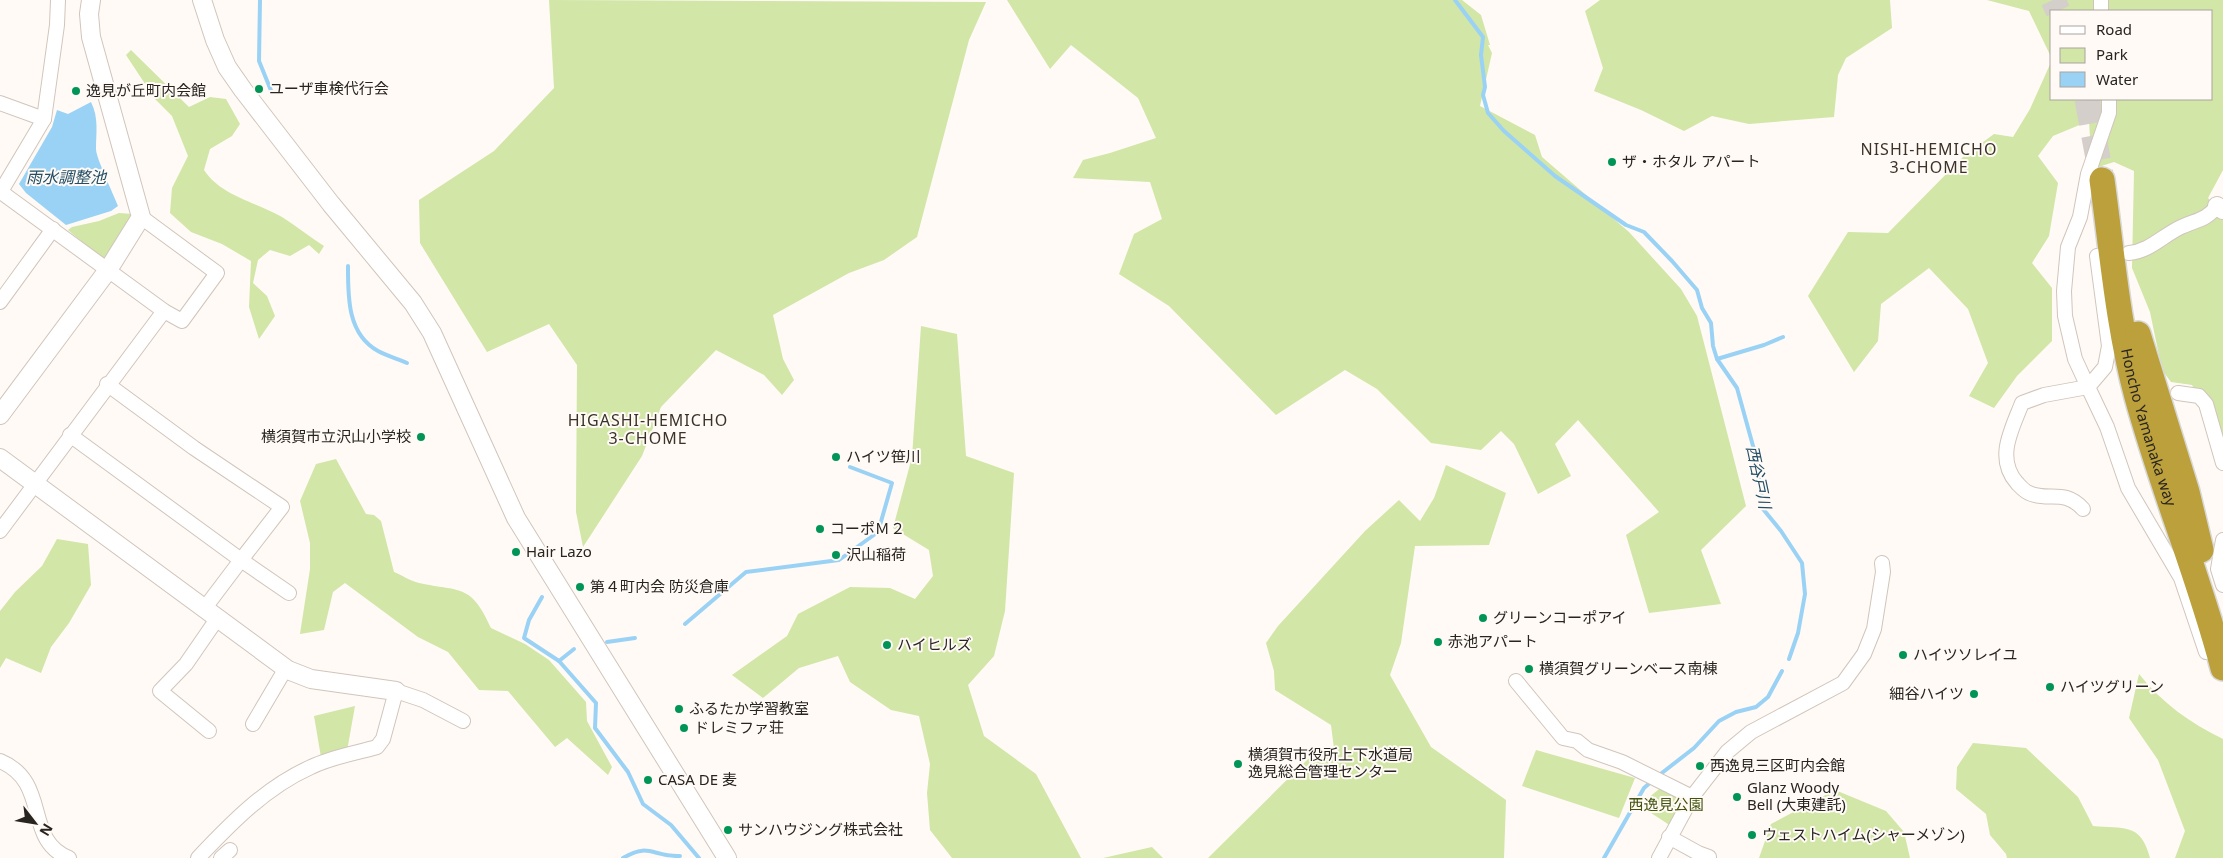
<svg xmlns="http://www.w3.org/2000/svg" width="2223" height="858" font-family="'Noto Sans','Noto Sans JP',sans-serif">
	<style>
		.green { fill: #d1e6a7 }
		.water { fill: #9ad2f5 }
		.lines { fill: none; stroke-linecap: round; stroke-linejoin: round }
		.stream { stroke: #9ad2f5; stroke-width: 4 }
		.motorway-tunnel { stroke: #d4cfca; stroke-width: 25; stroke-dasharray: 25 12; stroke-linecap: butt }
		.minor-casing { stroke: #d1c5bb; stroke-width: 16 }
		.tertiary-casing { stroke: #d1c5bb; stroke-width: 20 }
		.motorway-casing { stroke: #d8d8d7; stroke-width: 28 }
		.minor { stroke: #fff; stroke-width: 14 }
		.tertiary { stroke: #fff; stroke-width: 18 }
		.motorway { stroke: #bba03b; stroke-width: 25 }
		.poi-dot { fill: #009557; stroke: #fffaf5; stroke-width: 2 }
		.labels { text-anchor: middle; stroke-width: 4; stroke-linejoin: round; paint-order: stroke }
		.poi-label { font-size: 15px; fill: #282420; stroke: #fffaf5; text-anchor: start }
		.street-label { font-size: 15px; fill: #282420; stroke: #fffaf5 }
		.park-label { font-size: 15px; fill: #42530d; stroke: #fffaf5 }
		.neighbourhood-label { font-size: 16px; letter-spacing: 1px; fill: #3b3229; stroke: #fffaf5 }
		.water-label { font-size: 16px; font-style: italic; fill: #234e66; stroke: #fffaf5 }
	</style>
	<rect width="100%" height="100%" fill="#fffaf5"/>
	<g class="green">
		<path d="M549 0 986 2 969 40 917 237 884 260 849 273 773 315 783 359 794 380 782 395 764 375 716 350 661 407 642 456 583 547 576 512 577 365 549 324 487 352 420 243 419 200 494 151 554 88Z"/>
		<path d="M1007 0H1462L1481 15 1490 45H1488L1492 53 1480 106 1535 135 1542 157 1629 232 1681 289 1697 316 1746 506 1701 550 1721 604 1649 613 1626 535 1659 512 1578 420 1555 444 1571 476 1538 494 1514 444 1501 431 1481 450 1431 443 1377 389 1345 370 1276 415 1169 306 1119 274 1134 234 1162 219 1150 182 1073 178 1083 160 1110 153 1156 138 1138 98 1071 45 1050 69Z"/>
		<path d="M1600 0H1890L1892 28 1846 58 1838 75 1834 117 1749 124 1712 116 1684 131 1641 110 1594 91 1603 68 1585 11Z"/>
		<path d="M1987 0H2223V170L2208 198 2223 214V439L2192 385 2171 382 2162 370 2150 312 2132 268 2134 171 2114 162 2092 169 2089 121 2053 136 2038 156 2058 183 2049 236 2032 263 2052 288V341L2017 376 1994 408 1969 396 1988 363 1968 309 1929 268 1881 304 1878 341 1854 372 1808 296 1848 232 1888 233 1964 156 1994 134 2013 137 2030 109 2052 60V99H2212V11H2052V59L2029 11Z"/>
		<path d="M131 50 189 107 210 97 226 99 240 124 232 136 210 149 204 170C221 196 256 202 282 217 296 226 310 237 324 246L319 254 309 245 290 256 270 250 258 260 253 283 267 296 275 316 259 339 249 307 251 261 222 244 191 232 170 213 172 188 188 156 172 116 155 99 126 55Z"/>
		<path d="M119 213 133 214 107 263 68 230 72 227 99 221Z"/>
		<path d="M921 326 957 334 966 456 1014 473 1005 611 994 656 968 685 984 736 1036 774 1081 858H952L930 830 927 793 930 764 919 716 891 710 850 682 838 656 799 668 763 698 732 675 787 636 798 614 850 587 890 588 915 599 933 576 929 550 893 528 912 457Z"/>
		<path d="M336 459 366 514 374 515 381 521 394 572C402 575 410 581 419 583 460 592 471 583 491 628L525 644 549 660 586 702 587 721 612 767 608 775 567 738 555 747 508 691 479 690 448 652 418 637 345 583 333 592 324 630 300 634 310 569V543L300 501 316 464Z"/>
		<path d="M1446 465 1506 493 1489 545 1415 546 1401 643 1390 675 1431 747 1506 800 1504 858H1208L1308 759 1334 749 1331 725 1275 690 1274 671 1266 643 1278 626 1365 531 1399 500 1420 521 1434 498Z"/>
		<path d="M57 539 88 544 91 585 69 623 51 647 41 673 6 658 0 668V611L15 592 42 566Z"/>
		<path d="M2139 674C2162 703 2190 723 2223 739V858H2175L2185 831 2158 760 2129 718Z"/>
		<path d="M355 706 347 751 321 757 314 716Z"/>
		<path d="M1973 743 2026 748 2078 797 2093 826C2123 829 2141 822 2150 858H2007L2006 854 1990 835 1986 814 1956 789 1957 767Z"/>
		<path d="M1536 750 1635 778 1619 818 1522 786Z"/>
		<path d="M1663 786 1688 799 1671 826 1642 807 1648 798Z"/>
		<path d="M1835 790 1886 811 1904 832 1910 858H1759L1771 824Z"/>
		<path d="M1152 847 1163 858H1103Z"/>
	</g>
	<path class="water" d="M91 102C99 118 96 133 96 149 96 158 113 193 118 206L111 211 66 225 26 193 19 184 52 127 57 110 68 114Z"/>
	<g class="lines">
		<g class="stream">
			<path d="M260 0 259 61 272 93"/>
			<path d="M1455 0 1483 37 1481 55 1485 87 1483 95 1488 113 1504 131 1555 176 1626 225 1644 232 1672 261 1697 290 1702 308 1711 323 1713 346 1717 359"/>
			<path d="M348 266C348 296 347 334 378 351 387 356 398 359 407 363"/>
			<path d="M1783 337 1764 345 1717 359 1737 388 1758 464 1763 509 1781 531 1802 563 1805 594 1798 633 1789 659"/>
			<path d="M542 597 529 620 524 638 559 661 596 703 595 728 628 772 643 804 671 825 699 858"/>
			<path d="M685 624 746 572 839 560 878 532 892 483 850 467"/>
			<path d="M607 642 635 638"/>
			<path d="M559 661 574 649"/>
			<path d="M1658 776 1694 748 1719 721 1736 712 1756 707 1768 697 1782 671"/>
			<path d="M623 858C650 842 652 857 680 856"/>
			<path d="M1604 858 1644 788 1652 781"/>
		</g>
		<g class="motorway-tunnel">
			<path d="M2053 0 2058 11"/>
			<path d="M2087 99 2102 180"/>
		</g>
		<g class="minor-casing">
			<g id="minor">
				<path d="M2101 11V0"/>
				<path d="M0 103 44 119"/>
				<path d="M1 192 164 311 182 321 217 273 141 217"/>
				<path d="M0 193 44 119 57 25 58 0"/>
				<path d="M2129 253C2150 251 2162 236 2181 227 2196 220 2207 220 2217 206"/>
				<path d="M2097 256 2109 346 2105 367 2088 387 2107 427 2128 488 2181 578 2206 652"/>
				<path d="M0 302 53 229"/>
				<path d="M107 384 194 448 282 507 241 560 289 593"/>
				<path d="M2178 393 2199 396 2206 404 2223 463"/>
				<path d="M70 435 241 560 204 609"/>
				<path d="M2083 509C2064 488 2049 502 2029 493 2024 491 2020 486 2017 483 1995 458 2012 429 2022 403L2044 395 2088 387 2075 359 2065 316 2064 291 2068 247 2080 217 2088 174 2109 113V99"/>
				<path d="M0 531 164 311"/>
				<path d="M2223 540 2218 569 2223 585"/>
				<path d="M1516 681 1563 738 1577 741 1588 750 1622 762 1692 797"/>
				<path d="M253 724 286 668"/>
				<path d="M209 731 160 691 186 664 217 619"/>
				<path d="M0 761C51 782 23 840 69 858"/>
				<path d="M1669 837 1698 853 1709 857"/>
				<path d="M198 858C231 823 266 787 311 767 331 757 356 753 377 747L383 739 396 691 423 700 463 721"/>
				<path d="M221 858 230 850"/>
				<path d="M1659 858 1692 797 1727 752 1751 732 1843 683 1864 654 1874 629 1883 572 1882 563"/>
			</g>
		</g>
		<g class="tertiary-casing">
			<g id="tertiary">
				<path d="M202 0 215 40 227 67 243 90 331 204 413 303 432 333 516 518 727 858"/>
				<path d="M2217 206 2223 210"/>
				<path d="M0 415 108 270 141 217 91 37 89 14 91 0"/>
				<path d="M0 458 288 670 311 679 396 691"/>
			</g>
		</g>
		<g class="motorway-casing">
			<g id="motorway">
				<path id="s1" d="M2102 180C2112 252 2118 327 2137 397 2162 489 2199 576 2223 668"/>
				<path d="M2138 334 2187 492 2201 550"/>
			</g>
		</g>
		<use href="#minor" class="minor"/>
		<use href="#tertiary" class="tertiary"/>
		<use href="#motorway" class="motorway"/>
	</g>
	<g class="poi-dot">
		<circle cx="259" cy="89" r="5"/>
		<circle cx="76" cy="91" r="5"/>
		<circle cx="1612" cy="162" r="5"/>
		<circle cx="421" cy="437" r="5"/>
		<circle cx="836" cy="457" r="5"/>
		<circle cx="820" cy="529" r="5"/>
		<circle cx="516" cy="552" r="5"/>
		<circle cx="836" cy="555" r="5"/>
		<circle cx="580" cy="587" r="5"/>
		<circle cx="1483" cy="618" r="5"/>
		<circle cx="1438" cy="642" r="5"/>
		<circle cx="887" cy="645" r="5"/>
		<circle cx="1903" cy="655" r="5"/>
		<circle cx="1529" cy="669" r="5"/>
		<circle cx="2050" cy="687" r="5"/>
		<circle cx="1974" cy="694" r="5"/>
		<circle cx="679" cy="709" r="5"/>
		<circle cx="684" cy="728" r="5"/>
		<circle cx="1238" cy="764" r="5"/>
		<circle cx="1700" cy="766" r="5"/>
		<circle cx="648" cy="780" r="5"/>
		<circle cx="1737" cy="797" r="5"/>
		<circle cx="728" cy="830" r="5"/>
		<circle cx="1752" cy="835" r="5"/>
	</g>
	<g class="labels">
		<g class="poi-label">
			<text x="269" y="94">ユーザ車検代行会</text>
			<text x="86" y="96">逸見が丘町内会館</text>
			<text x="1622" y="167">ザ・ホタル アパート</text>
			<text x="411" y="442" text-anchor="end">横須賀市立沢山小学校</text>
			<text x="846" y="462">ハイツ笹川</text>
			<text x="830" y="534">コーポＭ２</text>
			<text x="526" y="557">Hair Lazo</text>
			<text x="846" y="560">沢山稲荷</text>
			<text x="590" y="592">第４町内会 防災倉庫</text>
			<text x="1493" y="623">グリーンコーポアイ</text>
			<text x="1448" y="647">赤池アパート</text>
			<text x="897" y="650">ハイヒルズ</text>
			<text x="1913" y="660">ハイツソレイユ</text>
			<text x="1539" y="674">横須賀グリーンベース南棟</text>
			<text x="2060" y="692">ハイツグリーン</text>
			<text x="1964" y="699" text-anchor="end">細谷ハイツ</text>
			<text x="689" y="714">ふるたか学習教室</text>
			<text x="694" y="733">ドレミファ荘</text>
			<text x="1248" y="760">横須賀市役所上下水道局<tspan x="1248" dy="17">逸見総合管理センター</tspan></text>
			<text x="1710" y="771">西逸見三区町内会館</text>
			<text x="658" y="785">CASA DE 麦</text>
			<text x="1747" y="793">Glanz Woody<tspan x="1747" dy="17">Bell (大東建託)</tspan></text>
			<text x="738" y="835">サンハウジング株式会社</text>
			<text x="1762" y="840">ウェストハイム(シャーメゾン)</text>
		</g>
		<g class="street-label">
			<text dy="5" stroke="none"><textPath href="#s1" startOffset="252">Honcho Yamanaka way</textPath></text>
		</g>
		<g class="park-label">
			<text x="1666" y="810">西逸見公園</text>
		</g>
		<g class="neighbourhood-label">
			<text x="1929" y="155">NISHI-HEMICHO<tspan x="1929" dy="18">3-CHOME</tspan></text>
			<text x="648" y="426">HIGASHI-HEMICHO<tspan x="648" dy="18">3-CHOME</tspan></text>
		</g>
		<g class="water-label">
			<text x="66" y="183">雨水調整池</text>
			<text transform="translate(1759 477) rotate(78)" y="6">西谷戸川</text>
		</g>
	</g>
	<rect x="2050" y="10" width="162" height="90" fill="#fffaf5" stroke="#a9a4a0"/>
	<rect x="2060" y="26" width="25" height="8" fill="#ffffff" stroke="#a9a4a0"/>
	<text x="2096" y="35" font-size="15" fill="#282420">Road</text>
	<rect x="2060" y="48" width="25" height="15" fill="#d1e6a7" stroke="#a9a4a0"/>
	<text x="2096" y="60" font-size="15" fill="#282420">Park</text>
	<rect x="2060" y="72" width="25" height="15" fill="#9ad2f5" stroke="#a9a4a0"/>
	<text x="2096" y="85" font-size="15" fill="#282420">Water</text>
	<g transform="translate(35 823) rotate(121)" stroke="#fffaf5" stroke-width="4" paint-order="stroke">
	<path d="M0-4L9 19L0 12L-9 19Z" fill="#282420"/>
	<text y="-8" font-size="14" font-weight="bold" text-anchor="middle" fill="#282420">N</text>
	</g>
</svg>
